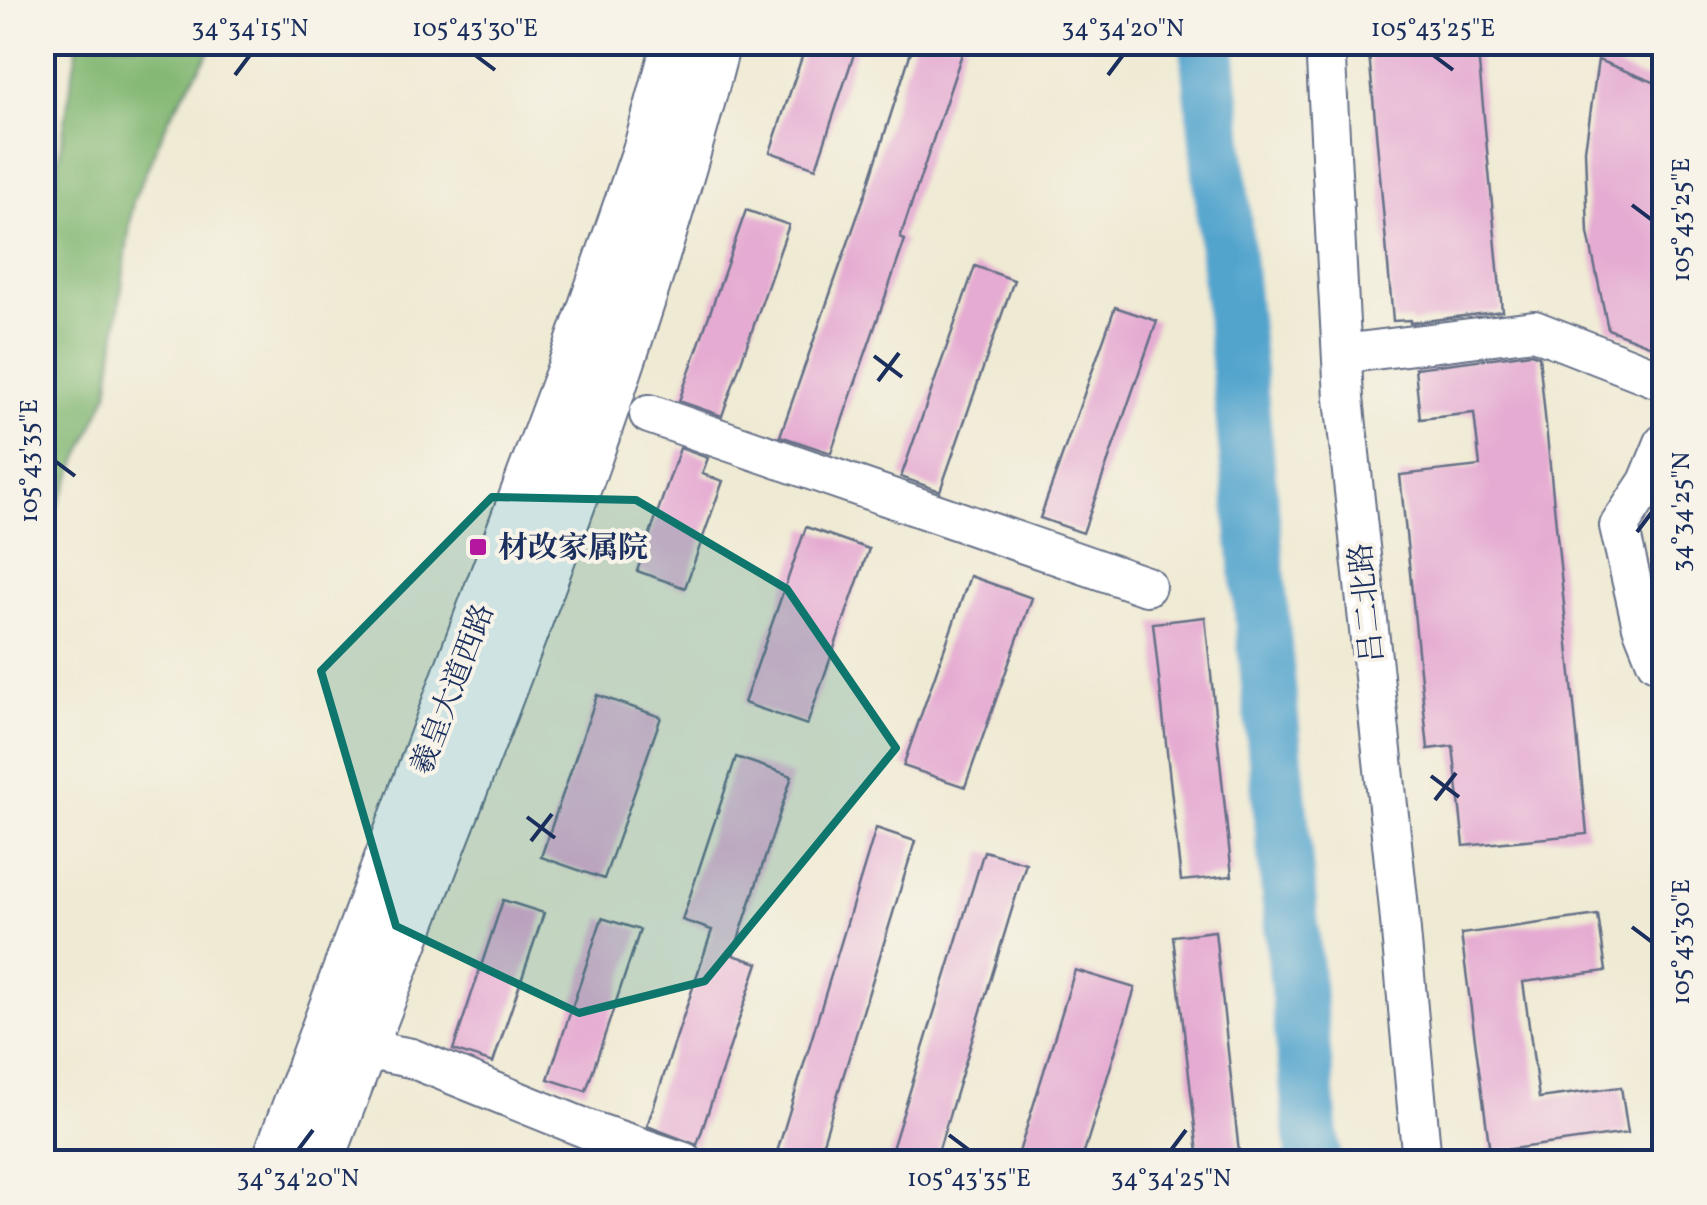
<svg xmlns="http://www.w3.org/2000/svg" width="1707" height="1205" font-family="Vollkorn,'Noto Serif SC',serif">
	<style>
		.forest { fill: #82b772; stroke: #4e7368; stroke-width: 2.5 }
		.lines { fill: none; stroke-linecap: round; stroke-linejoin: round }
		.river { stroke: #53a4cd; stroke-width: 55 }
		.building { fill: #e5abd2 }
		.minor-casing { stroke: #657087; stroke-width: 42 }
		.major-casing { stroke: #657087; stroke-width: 52 }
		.minor { stroke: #fff; stroke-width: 38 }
		.major { stroke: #fff; stroke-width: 48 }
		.marked { fill: #0f766e; fill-opacity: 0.2; stroke: #0f766e; stroke-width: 8; stroke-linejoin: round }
		.ticks { fill: none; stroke: #1b2f5e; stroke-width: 4 }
		.poi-dot { fill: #b5179e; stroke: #f7f3e8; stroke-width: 4 }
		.labels { text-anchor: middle; stroke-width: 8; stroke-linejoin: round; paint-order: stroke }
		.poi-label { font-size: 30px; font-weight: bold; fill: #1b2f5e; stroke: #f7f3e8; text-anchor: start }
		.street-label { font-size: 30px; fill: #1b2f5e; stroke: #f7f3e8 }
		.neatline { fill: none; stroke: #1b2f5e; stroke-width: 4 }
		.ticks-label { font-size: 25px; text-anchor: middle; fill: #1b2f5e }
	</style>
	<rect width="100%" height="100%" fill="#f7f3e8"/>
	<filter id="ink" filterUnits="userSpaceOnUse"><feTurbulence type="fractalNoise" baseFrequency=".01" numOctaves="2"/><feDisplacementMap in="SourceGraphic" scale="20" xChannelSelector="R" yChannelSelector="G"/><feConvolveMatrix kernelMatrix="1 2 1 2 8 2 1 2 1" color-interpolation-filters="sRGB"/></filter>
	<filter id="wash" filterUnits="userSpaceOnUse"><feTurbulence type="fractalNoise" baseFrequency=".0048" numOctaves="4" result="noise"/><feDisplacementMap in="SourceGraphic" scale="40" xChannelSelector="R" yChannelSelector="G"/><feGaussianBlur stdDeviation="2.25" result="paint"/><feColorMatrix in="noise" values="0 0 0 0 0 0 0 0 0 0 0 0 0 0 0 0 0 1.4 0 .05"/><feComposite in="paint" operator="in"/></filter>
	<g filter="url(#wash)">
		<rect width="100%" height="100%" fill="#efead3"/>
		<path class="forest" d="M78 42 215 43 170 116 133 201 108 393 43 540V255Z"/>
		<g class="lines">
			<path class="river" d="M1207 42 1314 1162"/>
		</g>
		<g id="blocks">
			<g class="building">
				<path d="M807 42H858L816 168 770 152Z"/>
				<path d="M914 42H966L900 238 905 240 831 453 780 436 866 192Z"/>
				<path d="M1368 42H1477L1502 311 1410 323V320L1393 321Z"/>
				<path d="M1598 60 1664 86V351L1608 329 1588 233 1585 150Z"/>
				<path d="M746 210 789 225 722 416 679 401Z"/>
				<path d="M975 266 1014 280 940 491 901 477Z"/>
				<path d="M1115 307 1157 321 1083 533 1040 518Z"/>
				<path d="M1531 353 1539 356 1587 834 1464 846 1453 746 1428 749 1400 475 1480 466 1474 413 1420 419 1415 368Z"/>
				<path d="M680 448 708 458 702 474 723 481 685 588 637 571Z"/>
				<path d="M806 527 869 549 807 725 744 703Z"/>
				<path d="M970 576 1032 598 965 787 903 766Z"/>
				<path d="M1205 617 1232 876 1181 881 1153 623Z"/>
				<path d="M597 695 661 717 604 879 541 857Z"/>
				<path d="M736 757 792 776 733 955 758 963 697 1145 647 1126 712 930 682 920Z"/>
				<path d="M876 828 915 841 817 1162H774Z"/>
				<path d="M984 851 1026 863 935 1162H888Z"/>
				<path d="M503 900 544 913 493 1063 453 1050Z"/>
				<path d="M1598 915 1606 971 1523 982 1539 1098 1621 1087 1628 1133 1490 1152 1461 934Z"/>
				<path d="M602 918 640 930 586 1091 548 1079Z"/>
				<path d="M1215 931 1240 1162H1199L1173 936Z"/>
				<path d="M1075 970 1135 988 1081 1162H1016Z"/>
			</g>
		</g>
	</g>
	<g filter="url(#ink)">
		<use href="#blocks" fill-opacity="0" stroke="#657087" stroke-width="2.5"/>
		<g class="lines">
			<g class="minor-casing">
				<g id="minor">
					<path d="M1325 42 1344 398 1398 899 1422 1162"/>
					<path d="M1342 354 1534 330 1664 381"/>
					<path d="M649 414 1146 586"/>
					<path d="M1664 443 1648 482 1619 526 1642 626 1656 661 1664 662"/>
					<path d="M337 1044 411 1058 592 1131 684 1162"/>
				</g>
			</g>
			<g class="major-casing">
				<g id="major">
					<path d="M276 1162 570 373 648 148 677 42"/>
					<path d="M319 1162C457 793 618 425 716 42"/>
				</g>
			</g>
			<use href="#minor" class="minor"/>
			<use href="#major" class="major"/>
		</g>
	</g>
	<path class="marked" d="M492 497 636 500 787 589 896 748 705 981 579 1013 396 926 321 671Z"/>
	<path class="ticks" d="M475 55 495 70M1433 55 1453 70M235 75 250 55M1108 75 1123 55M1632 205 1652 220M874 356 902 377M878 381 899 353M55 461 75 476M1637 532 1652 512M1431 776 1459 797M1435 800 1456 773M527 817 555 838M531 841 552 814M1632 927 1652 942M949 1135 969 1150M298 1150 313 1130M1171 1150 1186 1130"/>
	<rect class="poi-dot" x="468" y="537" width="20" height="20" rx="5"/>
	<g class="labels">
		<g class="poi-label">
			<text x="498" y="557">材改家属院</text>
		</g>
		<g class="street-label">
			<text transform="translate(1366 603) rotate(-96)" y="10">吕二北路</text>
			<text transform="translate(452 689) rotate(-69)" y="10">羲皇大道西路</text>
		</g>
	</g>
	<rect width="1707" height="1205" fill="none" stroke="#f7f3e8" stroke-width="110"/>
	<rect x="55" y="55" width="1597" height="1095" class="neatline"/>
	<g class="ticks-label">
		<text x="250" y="36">34°34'15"N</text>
		<text x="475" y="36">105°43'30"E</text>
		<text x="1123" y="36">34°34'20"N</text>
		<text x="1433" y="36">105°43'25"E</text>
		<text transform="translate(1680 220) rotate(-90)" y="9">105°43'25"E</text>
		<text transform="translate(28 461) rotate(-90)" y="9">105°43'35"E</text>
		<text transform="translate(1680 512) rotate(-90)" y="9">34°34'25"N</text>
		<text transform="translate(1680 942) rotate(-90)" y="9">105°43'30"E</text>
		<text x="298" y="1186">34°34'20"N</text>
		<text x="969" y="1186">105°43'35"E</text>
		<text x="1171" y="1186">34°34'25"N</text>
	</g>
</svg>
